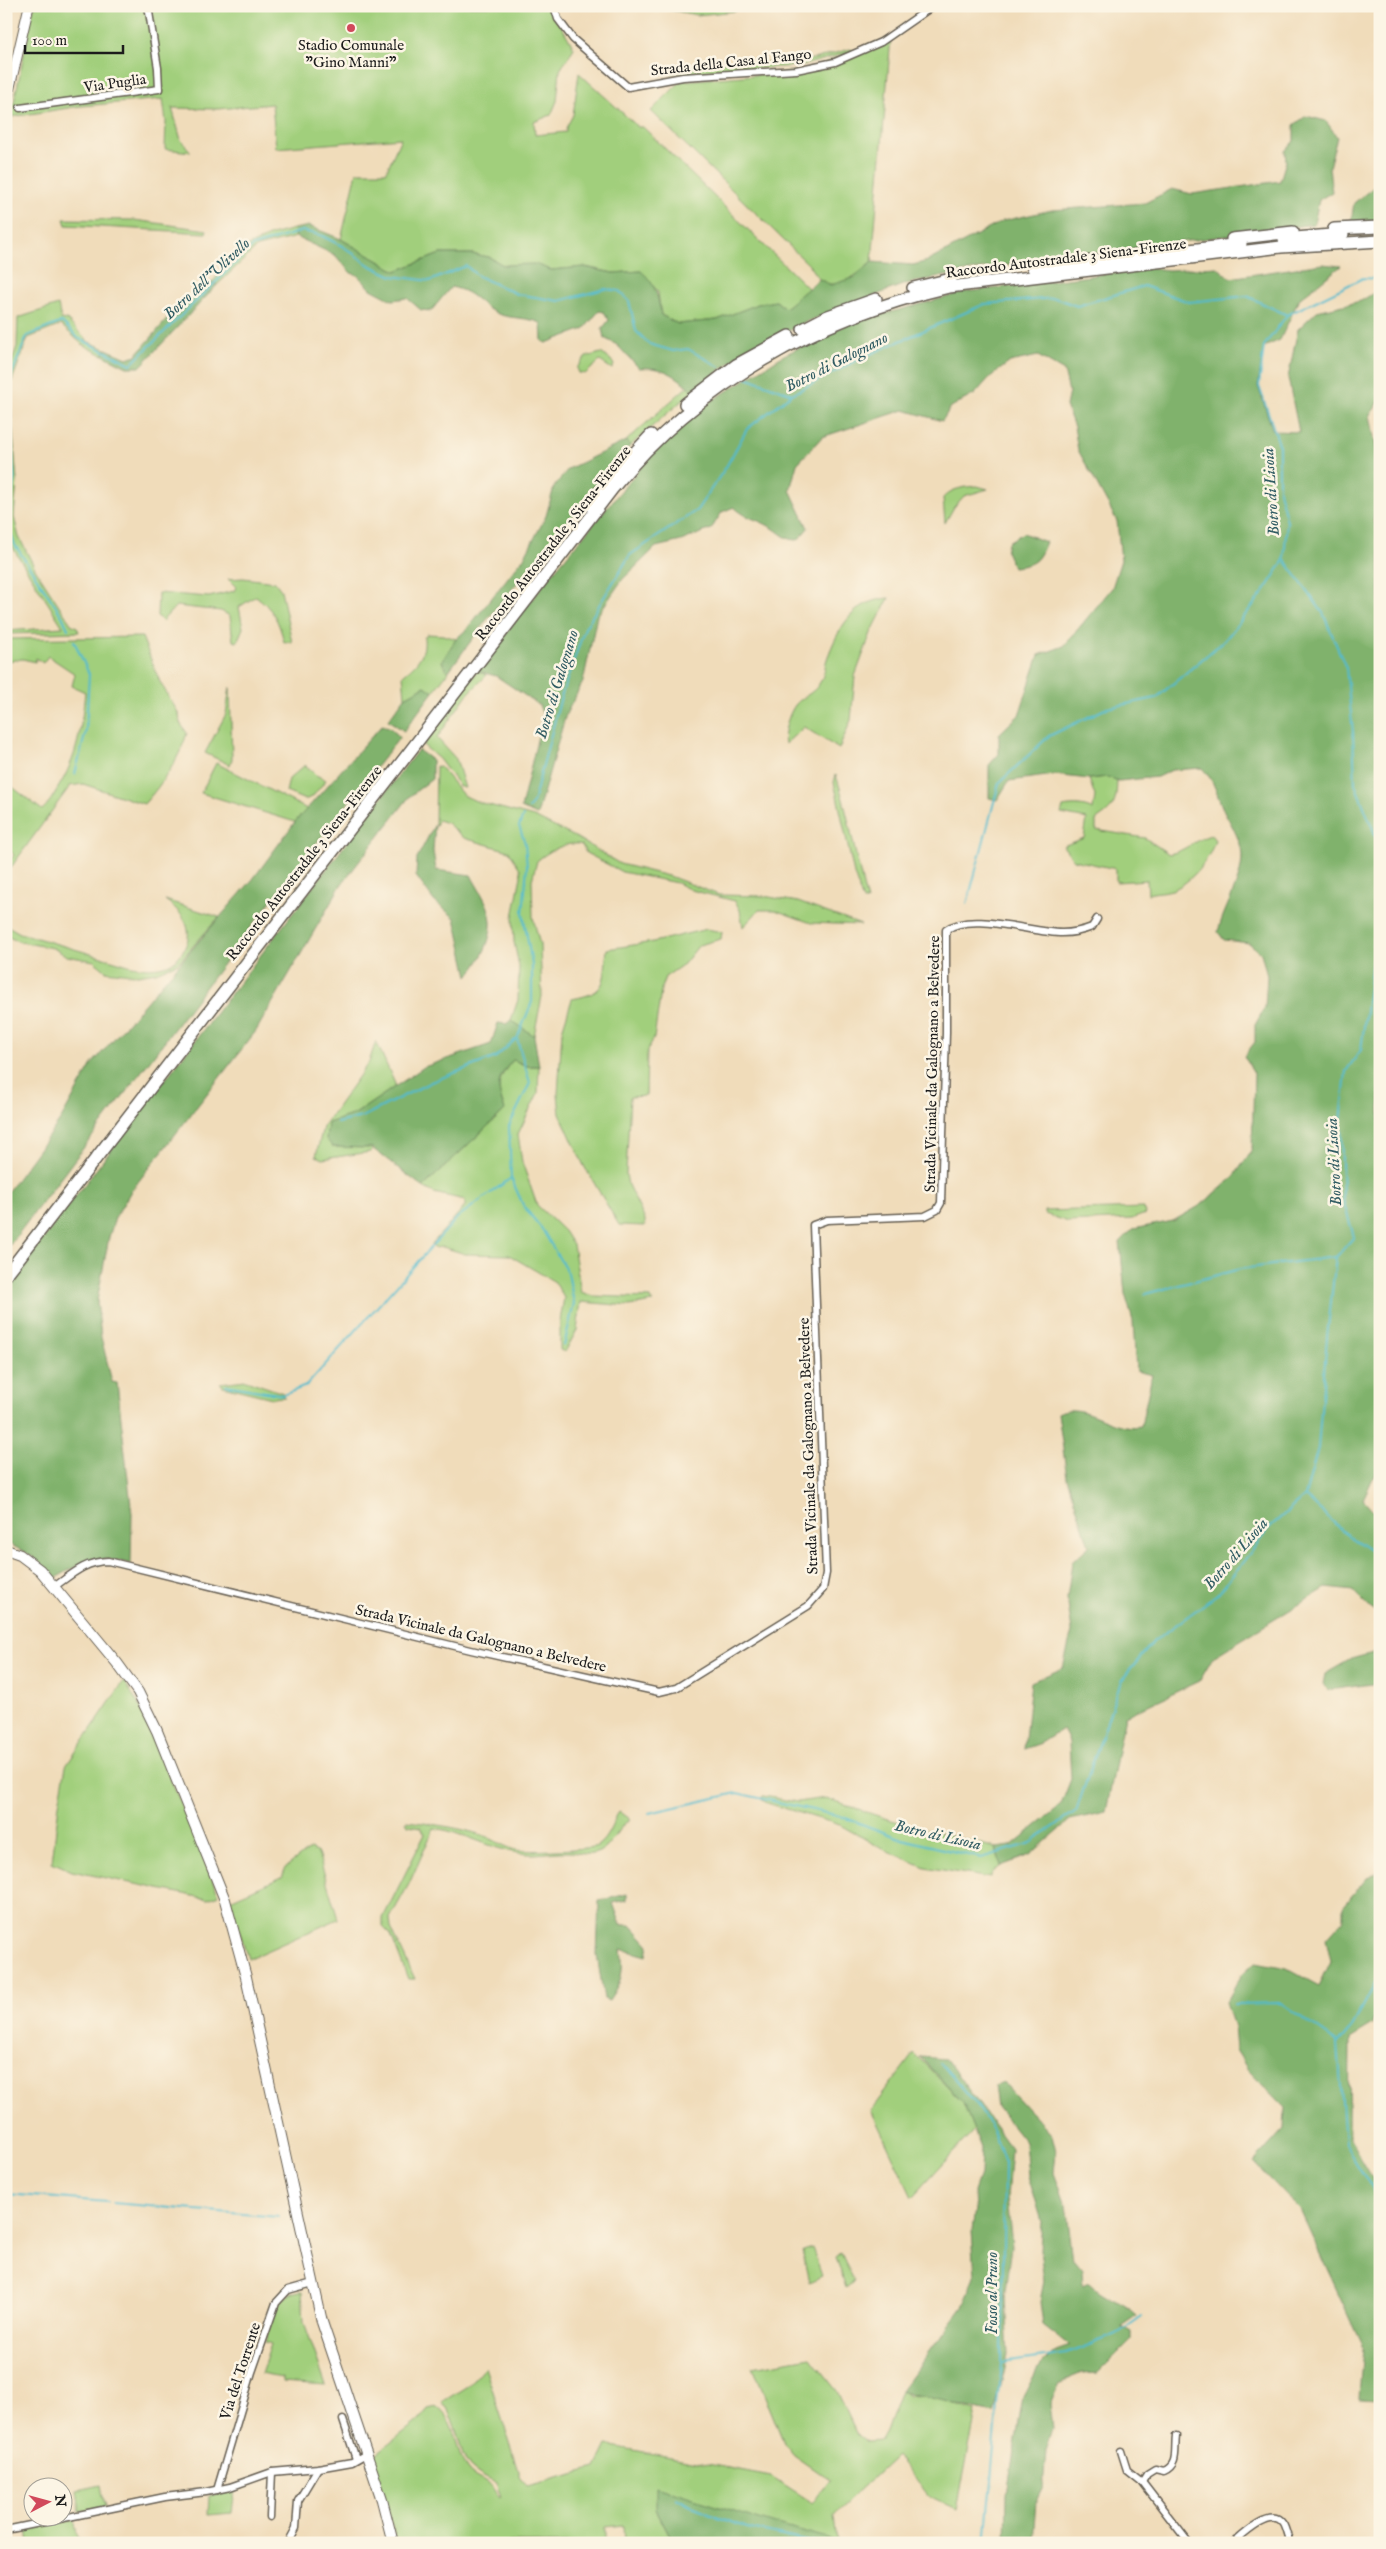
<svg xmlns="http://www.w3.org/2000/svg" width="1386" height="2549" font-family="'IM FELL English',serif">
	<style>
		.green { fill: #a1cf7c; stroke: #5e764c }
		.forest { fill: #80b26c; stroke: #4e6744 }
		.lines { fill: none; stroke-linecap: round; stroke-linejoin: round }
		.stream { stroke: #51bbcd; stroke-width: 2 }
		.street-casing { stroke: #665f53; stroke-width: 9 }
		.secondary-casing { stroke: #665f53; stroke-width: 11 }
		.primary-casing { stroke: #665f53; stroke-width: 12 }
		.highway-casing { stroke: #665f53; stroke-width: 14 }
		.street { stroke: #fff; stroke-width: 6 }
		.secondary { stroke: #fff; stroke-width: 9 }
		.primary { stroke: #fff; stroke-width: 10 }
		.highway { stroke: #fff; stroke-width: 11 }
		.poi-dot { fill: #d1495b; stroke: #fcf5e5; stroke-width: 2 }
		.labels { text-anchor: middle; stroke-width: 5; stroke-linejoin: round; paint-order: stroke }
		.poi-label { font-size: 15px; fill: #1c1c1c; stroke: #fcf5e5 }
		.street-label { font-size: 15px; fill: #1c1c1c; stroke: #fcf5e5 }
		.water-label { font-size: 16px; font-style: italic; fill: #315c63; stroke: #fcf5e5 }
	</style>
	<rect width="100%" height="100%" fill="#fcf5e5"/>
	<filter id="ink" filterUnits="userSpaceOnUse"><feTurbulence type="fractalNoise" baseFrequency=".02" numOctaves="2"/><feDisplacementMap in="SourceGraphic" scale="10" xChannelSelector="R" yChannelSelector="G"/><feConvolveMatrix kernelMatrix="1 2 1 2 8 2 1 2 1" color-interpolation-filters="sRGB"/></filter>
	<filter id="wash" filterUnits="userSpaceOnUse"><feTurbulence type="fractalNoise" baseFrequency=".0096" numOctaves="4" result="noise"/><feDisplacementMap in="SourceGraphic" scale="20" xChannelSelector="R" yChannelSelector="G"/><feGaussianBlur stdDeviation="1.12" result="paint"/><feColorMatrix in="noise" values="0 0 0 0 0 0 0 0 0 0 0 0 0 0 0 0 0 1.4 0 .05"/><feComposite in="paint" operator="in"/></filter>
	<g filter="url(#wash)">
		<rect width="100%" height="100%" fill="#f0dcba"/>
		<g class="green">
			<path d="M34 6H550L574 48 560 70 557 101 551 115 534 122 535 135 566 132V128L573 115 579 73 638 127H643L809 289 785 308 776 301 758 304 717 320 678 324 661 315 658 292 641 271 613 273 586 267 551 270 536 265H503L489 257 472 254H440L396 271 341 239 357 172H386L401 138 276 148 272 104 218 109 172 108 181 140 191 152 165 149 166 122 163 99 81 106 11 117Z"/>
			<path d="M630 6H739V7L736 11 697 15 655 7Z"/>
			<path d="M891 37 872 262C860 272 839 292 822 281 817 278 812 270 809 265L651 111 681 81 804 71Z"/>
			<path d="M850 49 854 51 801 66 661 74 678 66H696L729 61 738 64 814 59Z"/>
			<path d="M64 219 134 220 207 230 206 233 66 225Z"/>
			<path d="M294 229 296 237 257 247 217 285 212 282 246 247 271 235Z"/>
			<path d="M58 305 61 319 67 320 89 342 106 349 103 355 83 345 61 325 28 338 7 394 11 410 17 481 14 517 19 537 36 570 71 624 77 627 79 632 6 634V631L63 627 6 537V509L10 488 6 379 17 346 18 318Z"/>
			<path d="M601 353 611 360 614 365 612 369 600 361 585 374 579 373 577 368 586 357Z"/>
			<path d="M688 386 693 391 630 446 626 441Z"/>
			<path d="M977 486 988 489 964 496 954 507 945 523 943 498C951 488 965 487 977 486Z"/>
			<path d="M243 578 275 582 281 590 292 642H284C279 621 273 609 256 596L239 607 243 628 237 642 233 641 230 616 221 611 176 606 162 621 157 616 158 593 209 597 234 591 236 587 228 579Z"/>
			<path d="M889 598 871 633 855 676 851 720 839 749 804 727 785 744C782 735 789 712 796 704 802 697 814 693 819 684 825 676 824 668 827 659 838 629 853 600 889 598Z"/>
			<path d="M427 634 444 635 456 639 442 661 448 672 433 692 425 686 405 697 403 675C415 665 426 656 424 638Z"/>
			<path d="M142 637 160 682 179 714 180 723 187 733C180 758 162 784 144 804L83 784 70 786 12 866 6 870V864L14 855 6 847V782L42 810C49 804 53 796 58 788 78 756 81 729 85 692L72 686 75 674 48 656 43 663 36 658 35 662 23 659 6 661V639Z"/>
			<path d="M477 671 487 675 466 696 437 738 456 759 465 788 460 787 439 759 423 745Z"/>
			<path d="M230 687 232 759 230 765 205 753 226 714Z"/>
			<path d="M216 763 307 809 295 822 201 793Z"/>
			<path d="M305 765 316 775 326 780 313 796 305 800 286 792 289 779Z"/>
			<path d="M436 766 440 767 463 795 478 802 534 817 577 838 620 864 672 877 719 895 763 896 798 902 861 925 811 923 775 910H759L743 927 740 910 735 901 691 890 677 883 622 872 586 853 582 845C568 840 547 852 537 861L532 880 533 917 540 945 542 996 534 1036 511 1020 518 1000 519 966 514 942 513 917 521 876 520 869 509 851 464 838 447 823 438 820 436 826 435 824Z"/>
			<path d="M836 775C849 816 856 859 867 901H863L854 874 834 782Z"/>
			<path d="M1107 777 1117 780C1116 803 1116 807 1096 820V830L1145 838 1169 854C1186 851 1195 839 1211 835L1215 840C1210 859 1191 883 1172 890 1165 892 1156 892 1148 894L1147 880 1116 882V869L1074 860 1063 846 1084 838 1087 819 1061 814 1063 807C1073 805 1083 805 1093 810L1095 796 1089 779Z"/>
			<path d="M165 900 219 917 178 963 156 972 138 975 106 971 94 961 67 956 53 948 20 942 6 936V925L20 933 132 966C145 968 155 969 167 965 174 963 181 955 184 949 196 929 181 911 165 900Z"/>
			<path d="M707 929 722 932 721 939 699 945 684 964 665 977 662 985 654 1038 647 1051 646 1096 630 1097 626 1174 628 1185 645 1220V1226L619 1225 584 1166 560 1114 558 1094 562 1031 572 999C609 992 603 983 607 949L653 942Z"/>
			<path d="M376 1041 396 1086 355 1114 329 1123 333 1147 372 1148 371 1152 322 1159 316 1156 323 1127 369 1062Z"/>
			<path d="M513 1060 527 1066H539L538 1093 518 1134 522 1162 537 1205 564 1231 573 1245 581 1292 593 1296 650 1298 653 1302 629 1306 581 1302 577 1330 565 1352 560 1350V1321L564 1298 555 1282 509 1255 465 1254 443 1247 434 1248 431 1245 465 1206V1200L434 1193 423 1187 505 1110C496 1087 497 1079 513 1060Z"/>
			<path d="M1144 1208 1145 1214 1132 1219 1068 1222 1045 1214V1211Z"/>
			<path d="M246 1380 283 1393 285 1397 272 1398 223 1386 220 1383Z"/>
			<path d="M124 1681 141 1708 219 1895 208 1899 72 1871 52 1862 59 1804 66 1766Z"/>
			<path d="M763 1796 797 1802 826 1798 884 1818 996 1848 1001 1866 993 1872 990 1878 925 1867 883 1849 840 1825 767 1803 761 1799Z"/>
			<path d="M619 1811 630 1819C617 1827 612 1846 599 1852 589 1857 578 1852 568 1852 552 1851 536 1856 519 1853 490 1849 464 1832 434 1828L409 1884 390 1918 391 1928 415 1979H408L391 1935 383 1927V1918L425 1834 421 1827 408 1825 406 1821C432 1824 457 1827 482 1835 494 1839 505 1848 517 1850 525 1852 592 1849 597 1846 608 1839 613 1822 619 1811Z"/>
			<path d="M310 1849 318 1853 338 1919 248 1959 230 1900 282 1877 286 1867Z"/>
			<path d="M914 2053 963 2103 974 2130 912 2197 871 2110Z"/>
			<path d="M812 2248 822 2276 809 2282 802 2251Z"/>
			<path d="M841 2253 854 2281 846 2288 836 2257Z"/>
			<path d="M302 2291 304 2322 326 2385 282 2382V2378L261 2374 271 2344 265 2342C272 2323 276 2291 302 2291Z"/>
			<path d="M810 2357 837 2391 857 2434 867 2442 881 2441 886 2432 901 2390 909 2396 939 2399 976 2412 957 2509 929 2496 896 2456 838 2510 834 2516 837 2542 656 2509 674 2543 624 2542 623 2525 605 2527V2543H397L372 2457 418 2421 428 2409 437 2407C458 2423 454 2449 467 2469 473 2478 482 2479 489 2485 493 2487 496 2493 498 2497H501L496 2483C487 2479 477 2474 470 2467 458 2453 459 2422 442 2402L469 2385 485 2367 519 2471V2477L527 2486 596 2468 607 2445 771 2476 813 2503 830 2480 794 2455 784 2443 753 2367Z"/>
			<path d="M101 2485 105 2507 80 2511 77 2490Z"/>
			<path d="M235 2489 232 2513 208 2515 209 2496Z"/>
			<path d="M74 2520 79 2543H29L27 2530Z"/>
		</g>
		<g class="forest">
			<path d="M1306 116 1326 121 1337 137 1329 167 1332 192 1319 200 1314 224 980 269 905 284 803 323 731 362 693 391C676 375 663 366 639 368L617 345 604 338 602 329 609 320 604 312 599 311 584 329 546 343 542 341 541 323C527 317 511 319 498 314 479 306 476 292 451 287L431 311 421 310 407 298 392 300 371 289 357 275 351 273 335 255 296 237 294 229 309 226 341 239 396 271 440 254H472L489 257 503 265 535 264 551 270 584 267 613 273 641 271C656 284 658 296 661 315L678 324 717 320 758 304 776 301 785 308 819 279 831 285 855 277 872 262 913 265 928 261 1003 221 1052 210 1145 203 1172 189 1192 194 1280 181 1286 161 1285 151 1294 141V125Z"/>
			<path d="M1380 182V221L1351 222 1354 203Z"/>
			<path d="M1322 264 1341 266 1299 299 1280 340 1264 347 1258 386 1273 431 1299 432 1288 378 1298 329 1317 311 1361 301 1380 289V401L1370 415 1380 470V485L1373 522 1380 527V1472H1376L1363 1499 1380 1518V1613L1371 1609 1353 1591 1326 1588 1213 1657 1199 1681 1125 1716 1106 1812 1070 1820 1030 1855 1001 1866 996 1848 1011 1846 1061 1805 1071 1779 1069 1742 1063 1729 1041 1743 1024 1749 1031 1682 1063 1668 1072 1631 1067 1598 1072 1562 1089 1546 1067 1478 1058 1413C1083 1400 1111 1432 1141 1426L1152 1375 1136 1371 1133 1321 1125 1294 1120 1242 1133 1229 1173 1221 1201 1205 1233 1178 1252 1150 1254 1073 1244 1056 1255 1042V1025L1265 1007 1267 976 1261 953 1249 943 1224 940 1218 932C1224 905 1249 872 1240 844 1236 832 1229 820 1223 809 1215 791 1216 783 1202 768L1172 770 1157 777 1119 781 1107 777 1089 779 1054 775 1009 781 997 800 989 798V765L999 754V734L1019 715 1039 655 1064 646 1112 588 1121 560 1117 521 1078 450 1074 427 1066 406 1069 392 1064 371 1038 356 1010 362 990 377 975 394 951 407 942 421 904 410 822 437 797 464 790 490 808 528 798 540C784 540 781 532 769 526 755 518 747 519 734 507L722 512 711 529 681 541 656 547 622 580 597 616 583 682 566 714 537 815 521 808 543 715 539 705 496 676 477 671 550 576 652 454 705 405 784 355 850 323 966 292 1151 268 1169 270 1217 267 1230 278Z"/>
			<path d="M212 282 217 285 140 367H127L103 355 106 349 127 358 136 355C159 330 181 298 212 282Z"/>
			<path d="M626 441 630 446 485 622 448 672 442 661 456 639 467 629 525 556 546 516 554 487 568 469Z"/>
			<path d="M1023 533 1046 542C1038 562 1034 565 1013 567L1006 551 1008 542Z"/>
			<path d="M425 686 433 692 404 731 388 720 405 697Z"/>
			<path d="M382 725 389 727 400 737 274 897 6 1250V1194L61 1119 92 1064 253 879 295 822Z"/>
			<path d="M418 750 432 760V779L410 796 341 885 256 1031 131 1191 115 1218 109 1237 97 1301 101 1337 112 1382 117 1383 132 1514 131 1564C92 1554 87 1560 54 1579 39 1559 29 1553 6 1543V1287Z"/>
			<path d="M435 824 433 851 436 870 471 875C477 887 488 902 490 915 495 936 481 961 468 976L455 918 434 901 416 876 417 858Z"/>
			<path d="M511 1020 534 1036 539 1066H527L513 1060C496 1079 496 1087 505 1110L423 1187 372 1148 333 1147 326 1139 328 1123 355 1114 424 1067 491 1044 498 1023 506 1024Z"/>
			<path d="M1380 1651V1683L1328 1690 1323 1684 1325 1674 1351 1659Z"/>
			<path d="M1380 1869V1996L1373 2025 1350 2039 1349 2138 1380 2191V2399L1359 2398 1363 2347 1300 2210 1254 2162 1284 2129 1285 2108 1250 2072 1236 2050 1234 2027 1226 2003 1242 1974 1255 1962 1286 1968 1319 1986 1331 1961 1326 1939 1343 1920V1906L1368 1877Z"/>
			<path d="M627 1894V1900L613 1903 621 1925H631L649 1945 647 1956 621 1949C624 1973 622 1981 609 2001L604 1999 597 1955 599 1901Z"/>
			<path d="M920 2057 946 2059 1011 2148 1007 2199 1012 2246 1005 2298 1008 2355 994 2414C975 2411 958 2404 940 2400 926 2396 913 2398 901 2390L963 2307 975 2276 972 2231 975 2210 974 2192 980 2175 981 2148 963 2103Z"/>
			<path d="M1003 2082 1052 2135 1056 2151 1054 2173 1066 2205 1073 2259 1082 2270 1083 2286 1090 2283C1103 2297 1123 2301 1137 2315L1121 2326 1131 2332V2340L1098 2373 1082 2374 1058 2384 1050 2403 1053 2428 1046 2451 1043 2487 1037 2499 1034 2543H1006L1007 2494 1023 2397 1039 2366 1053 2352 1070 2346 1043 2325 1040 2301 1044 2281 1040 2249 1042 2221 1028 2176 1025 2142 997 2107 994 2086Z"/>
			<path d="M656 2486 788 2528 836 2541 837 2543H674L656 2509Z"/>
		</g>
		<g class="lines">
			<g class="stream">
				<path d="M1380 279 1363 278 1287 315 1264 346 1259 386 1279 444V491L1287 521 1284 559 1323 613 1346 668 1353 732 1355 784 1380 847"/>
				<path d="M746 377 792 394"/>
				<path d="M6 388 27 336 62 322 78 338 131 364 253 246 302 231 320 235 344 247 369 265 392 276 430 281 466 266 478 276 517 294 559 301 605 289 619 291 629 301 636 331 649 344 673 351 688 349 720 367"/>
				<path d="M6 402 9 413 14 478 8 526 15 545 62 616 68 629"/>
				<path d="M74 641 89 674 86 731 75 774"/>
				<path d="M529 808 533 803 561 697 585 628 630 555 697 510 726 467 747 429 792 394 861 358 985 304 1055 298 1077 306 1144 286 1189 302 1247 296 1287 315"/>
				<path d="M523 816 519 826 525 843 527 867 523 913 532 965V1002L517 1039 530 1083 509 1126 511 1178 524 1207 542 1229 568 1273 574 1303 564 1346"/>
				<path d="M967 904 999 783 1049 736 1107 708 1156 698 1225 640 1263 593 1284 560"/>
				<path d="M337 1123 362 1117 431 1082 496 1057 516 1039"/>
				<path d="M1145 1294 1240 1269 1335 1257"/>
				<path d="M226 1385 283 1395 306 1386 458 1217 511 1178"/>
				<path d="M1305 1496 1345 1533 1380 1557"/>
				<path d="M649 1813 737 1793 840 1816 902 1839 981 1858 1031 1843 1076 1811 1121 1681 1154 1641 1218 1594 1271 1526 1305 1496 1318 1448 1327 1337 1336 1257 1354 1237 1343 1200 1341 1122 1346 1071 1361 1050 1380 902"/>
				<path d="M1380 1975 1353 2025 1338 2043 1345 2145 1380 2201"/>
				<path d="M1235 2004 1281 2003 1338 2043"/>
				<path d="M940 2063C971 2097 990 2115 1004 2161L1002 2363 985 2543"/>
				<path d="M6 2194 107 2202"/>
				<path d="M113 2203 279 2217"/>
				<path d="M1002 2363 1066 2354 1117 2334 1142 2316"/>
				<path d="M676 2498 691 2506 746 2528 815 2543"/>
			</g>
		</g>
	</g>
	<g filter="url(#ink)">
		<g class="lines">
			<g class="street-casing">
				<g id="street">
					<path d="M554 6 558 19 573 39 628 87 683 77 796 70 835 62 881 42 933 6"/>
					<path d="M20 108 159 89 158 68 148 6"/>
					<path d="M54 1587C72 1574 86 1561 108 1561L471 1650 659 1692 676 1688 808 1606 823 1589 826 1573 813 1225 827 1220 925 1216 937 1210 941 1203 946 1033V930C971 911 1032 933 1062 933 1072 933 1082 931 1092 927L1097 919"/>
					<path d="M343 2420 356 2459"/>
					<path d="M1121 2451 1127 2470 1142 2482 1189 2543"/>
					<path d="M1142 2482 1147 2474 1155 2469 1164 2471C1179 2464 1174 2451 1176 2436"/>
					<path d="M217 2490 252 2372 276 2303 288 2290 313 2283"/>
					<path d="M270 2517 272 2472"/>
					<path d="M6 2530 165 2497 206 2492 230 2487 272 2472 318 2468 352 2462 366 2454"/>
					<path d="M288 2543 296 2528 298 2501 318 2468"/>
					<path d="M1234 2543C1243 2535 1273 2507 1283 2524 1286 2529 1287 2537 1290 2543"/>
				</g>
			</g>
			<g class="secondary-casing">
				<path id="secondary" d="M6 104 29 6"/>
			</g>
			<g class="primary-casing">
				<path id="primary" d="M6 1550 20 1555 40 1570 117 1663 138 1692 157 1731 225 1900 246 1977 322 2322 382 2500 393 2543"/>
			</g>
			<g class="highway-casing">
				<g id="highway">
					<path d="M1334 229 1380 227"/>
					<path d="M1232 239 1293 232"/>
					<path d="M1284 239 1343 234"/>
					<path d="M1033 268 1241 244"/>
					<path d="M913 288 951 279"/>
					<path d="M803 329 828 316 876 299"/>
					<path d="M685 404 736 365 789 336"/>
					<path d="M589 505 608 481 651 435"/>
					<path d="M6 1275 613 488C699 382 818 318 949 287L1281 247 1380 241"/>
				</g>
			</g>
			<use href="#street" class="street"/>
			<use href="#secondary" class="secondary"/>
			<use href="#primary" class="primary"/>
			<use href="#highway" class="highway"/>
		</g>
	</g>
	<circle class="poi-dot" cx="351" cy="28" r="5"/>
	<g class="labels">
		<g class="poi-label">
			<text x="351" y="50">Stadio Comunale<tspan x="351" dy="17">"Gino Manni"</tspan></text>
		</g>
		<g class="street-label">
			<text transform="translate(731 62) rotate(-6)" y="5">Strada della Casa al Fango</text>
			<text transform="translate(115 83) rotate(-8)" y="5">Via Puglia</text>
			<text transform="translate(1066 258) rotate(-7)" y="5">Raccordo Autostradale 3 Siena-Firenze</text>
			<text transform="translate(553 543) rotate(-52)" y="5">Raccordo Autostradale 3 Siena-Firenze</text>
			<text transform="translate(304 863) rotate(-52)" y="5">Raccordo Autostradale 3 Siena-Firenze</text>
			<text transform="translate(932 1064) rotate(-89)" y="5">Strada Vicinale da Galognano a Belvedere</text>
			<text transform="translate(808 1446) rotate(-92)" y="5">Strada Vicinale da Galognano a Belvedere</text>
			<text transform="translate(481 1638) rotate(13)" y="5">Strada Vicinale da Galognano a Belvedere</text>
			<text transform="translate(240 2371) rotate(-72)" y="5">Via del Torrente</text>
		</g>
		<g class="water-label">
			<text transform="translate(206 278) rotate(-43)" y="6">Botro dell'Ulivello</text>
			<text transform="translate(836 361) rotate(-27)" y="6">Botro di Galognano</text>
			<text transform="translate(1270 492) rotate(-94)" y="6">Botro di Lisoia</text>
			<text transform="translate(556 684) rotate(-73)" y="6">Botro di Galognano</text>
			<text transform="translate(1333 1162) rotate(-93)" y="6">Botro di Lisoia</text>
			<text transform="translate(1235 1553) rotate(-49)" y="6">Botro di Lisoia</text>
			<text transform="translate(938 1834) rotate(13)" y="6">Botro di Lisoia</text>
			<text transform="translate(991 2293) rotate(-90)" y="6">Fosso al Pruno</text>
		</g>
	</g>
	<rect width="1386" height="2549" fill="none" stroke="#fcf5e5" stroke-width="25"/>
	<g transform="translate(48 2502) rotate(84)"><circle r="24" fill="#fcf5e5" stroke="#a29e95"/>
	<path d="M0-4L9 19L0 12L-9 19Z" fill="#d1495b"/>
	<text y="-8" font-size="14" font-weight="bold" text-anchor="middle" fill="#1c1c1c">N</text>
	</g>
	<path d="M25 45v8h98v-8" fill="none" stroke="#1c1c1c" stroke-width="2.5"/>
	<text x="32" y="45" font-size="15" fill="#1c1c1c" stroke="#fcf5e5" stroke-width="4" paint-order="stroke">100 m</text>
</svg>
